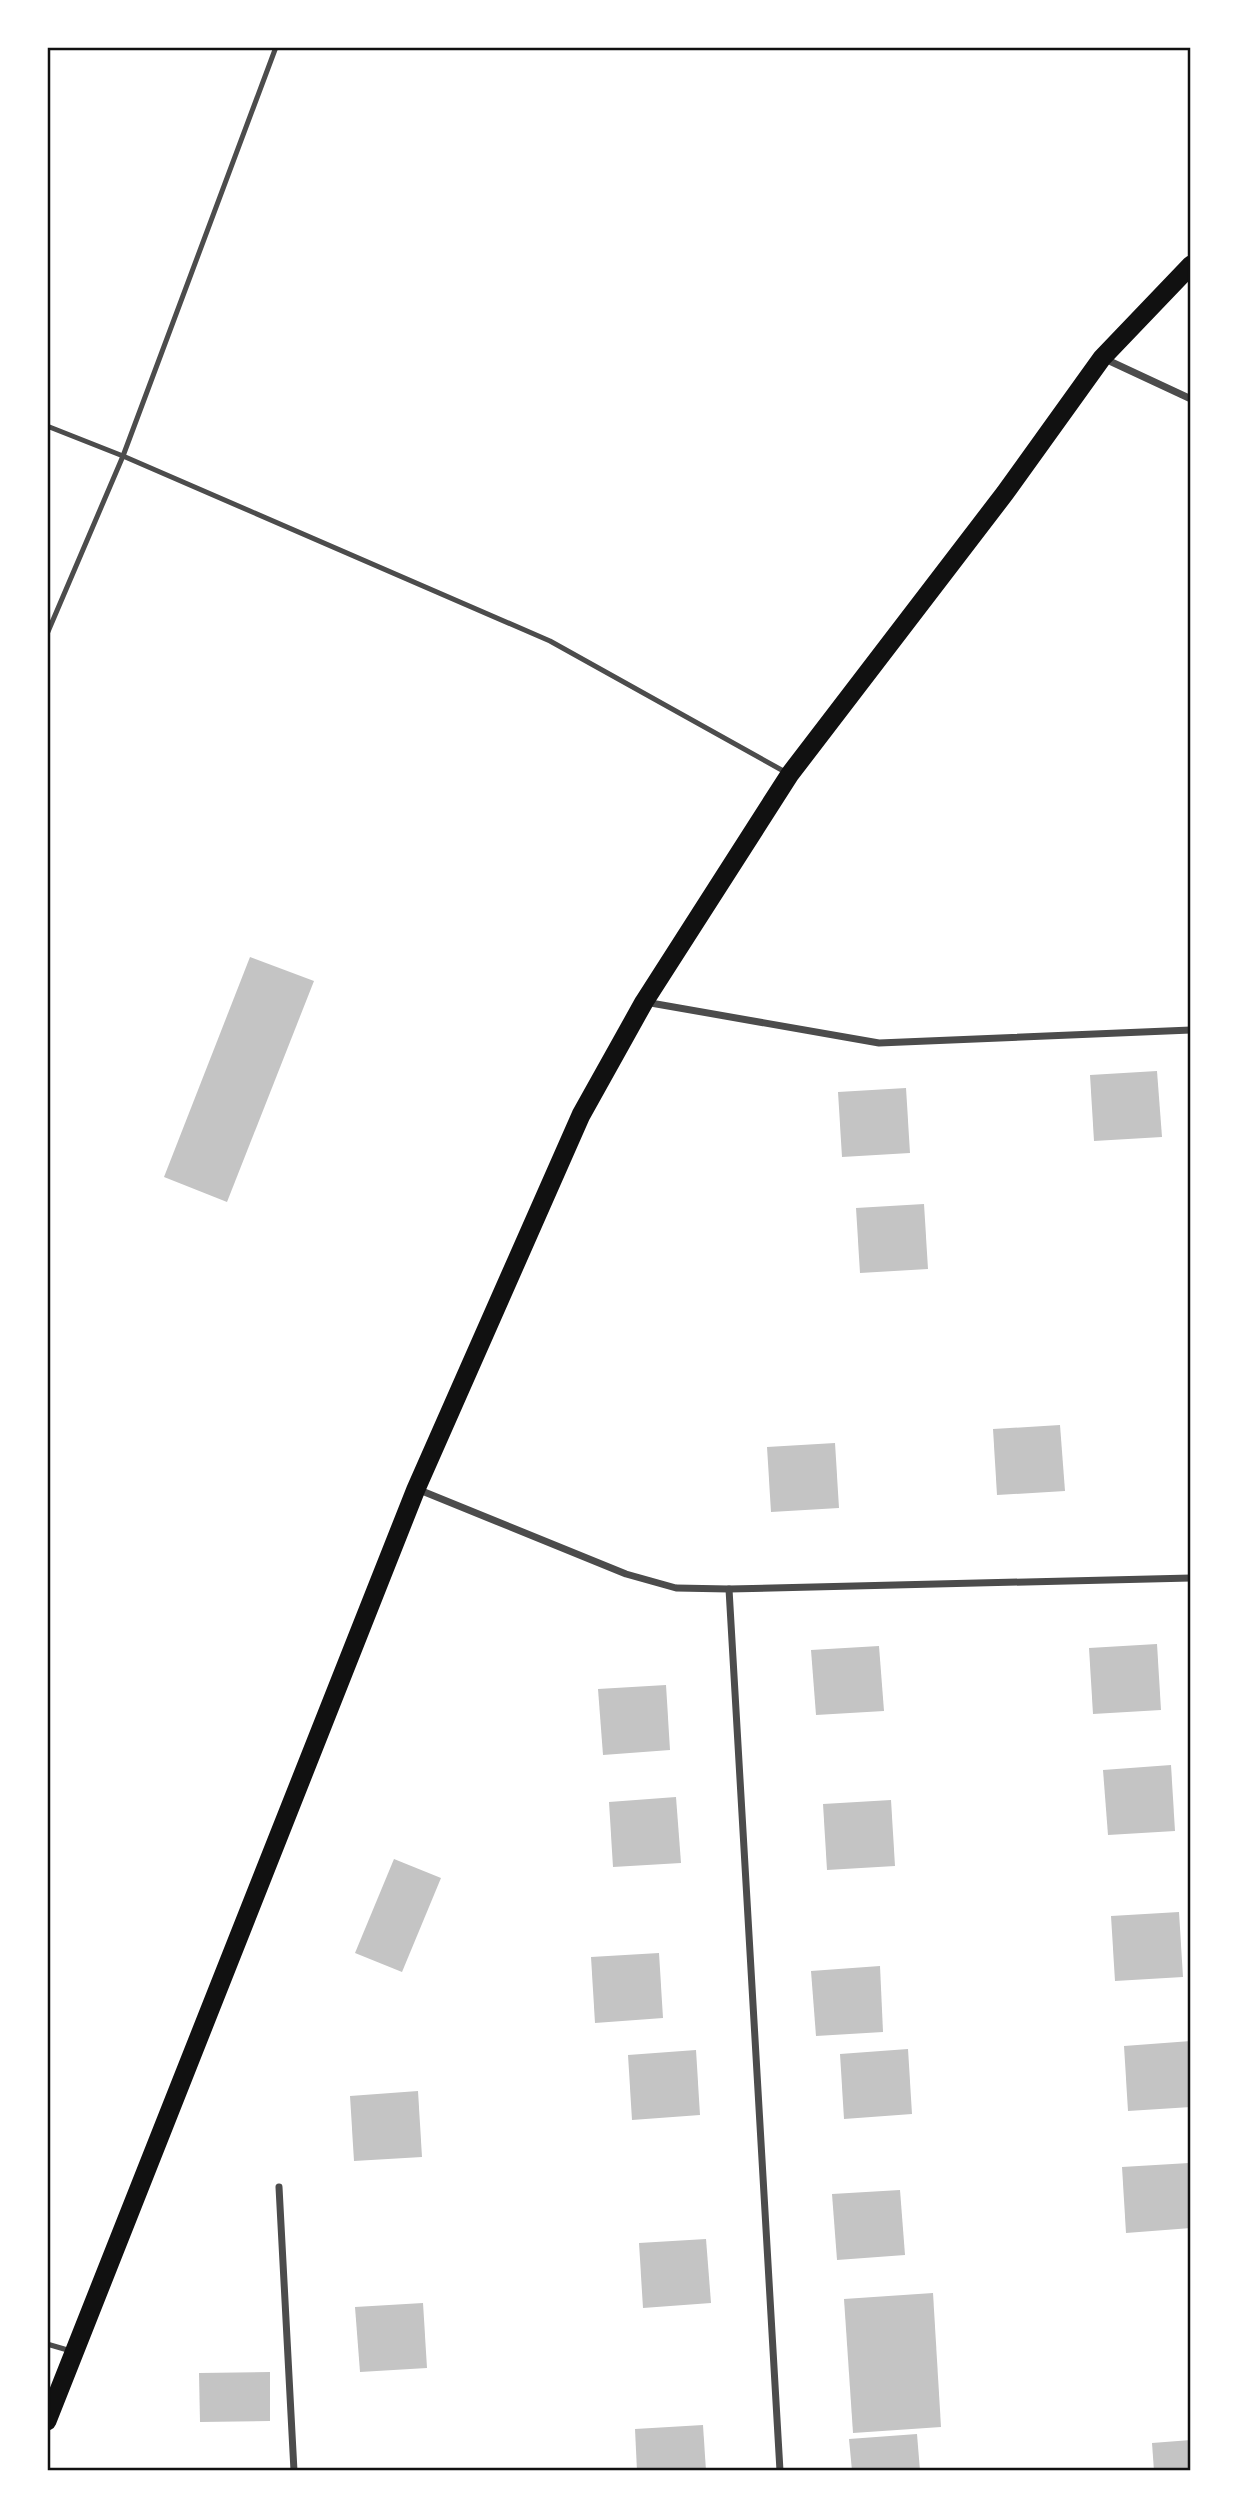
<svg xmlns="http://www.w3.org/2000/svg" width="1238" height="2518" font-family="'Open Sans',sans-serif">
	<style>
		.building { fill: #c4c4c4 }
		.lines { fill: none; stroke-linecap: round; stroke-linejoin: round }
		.service { stroke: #4c4c4c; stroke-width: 5 }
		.minor { stroke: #4c4c4c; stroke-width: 7 }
		.trunk { stroke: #111; stroke-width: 19 }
		.neatline { fill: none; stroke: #111; stroke-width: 2.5 }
	</style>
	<rect width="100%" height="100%" fill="#fff"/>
	<g class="building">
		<path d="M250 957 314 981 227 1202 164 1177Z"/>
		<path d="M1157 1071 1162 1137 1094 1141 1090 1075Z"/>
		<path d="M906 1088 910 1153 842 1157 838 1092Z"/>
		<path d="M924 1204 928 1269 860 1273 856 1208Z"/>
		<path d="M1060 1425 1065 1491 997 1495 993 1429Z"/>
		<path d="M835 1443 839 1508 771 1512 767 1447Z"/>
		<path d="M1157 1644 1161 1710 1093 1714 1089 1648Z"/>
		<path d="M879 1646 884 1711 816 1715 811 1650Z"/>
		<path d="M666 1685 670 1750 603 1755 598 1689Z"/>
		<path d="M1171 1765 1175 1831 1108 1835 1103 1770Z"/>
		<path d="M676 1797 681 1863 613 1867 609 1802Z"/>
		<path d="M891 1800 895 1866 827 1870 823 1804Z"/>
		<path d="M394 1859 441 1878 402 1972 355 1953Z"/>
		<path d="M1179 1912 1183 1977 1115 1981 1111 1916Z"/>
		<path d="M659 1953 663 2018 595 2023 591 1957Z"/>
		<path d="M880 1966 883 2032 816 2036 811 1971Z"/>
		<path d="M1191 2041V2107L1128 2111 1124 2046Z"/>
		<path d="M908 2049 912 2114 844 2119 840 2054Z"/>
		<path d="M696 2050 700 2115 632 2120 628 2055Z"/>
		<path d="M418 2091 422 2157 354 2161 350 2096Z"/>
		<path d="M1189 2163 1191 2228 1126 2233 1122 2167Z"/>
		<path d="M900 2190 905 2255 837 2260 832 2194Z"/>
		<path d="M706 2239 711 2303 643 2308 639 2243Z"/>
		<path d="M933 2293 941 2427 853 2433 844 2299Z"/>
		<path d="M423 2303 427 2368 360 2372 355 2307Z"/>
		<path d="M270 2372V2421L200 2422 199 2373Z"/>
		<path d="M703 2425 706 2471H637L635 2429Z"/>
		<path d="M917 2434 920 2471H852L849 2439Z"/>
		<path d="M1191 2440V2471H1154L1152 2443Z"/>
	</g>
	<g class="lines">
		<g class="service">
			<path d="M47 426 123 456 550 641 787 773"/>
			<path d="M47 634 123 456 276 47"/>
			<path d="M47 2344 71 2351"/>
		</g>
		<g class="minor">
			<path d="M1103 358 1191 399"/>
			<path d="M645 1002 879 1043 1191 1030"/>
			<path d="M417 1489 626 1574 676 1588 729 1589 1191 1578"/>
			<path d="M729 1589 780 2471"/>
			<path d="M279 2187 294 2471"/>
		</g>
		<path class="trunk" d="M47 2421 416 1489 581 1115 644 1002 790 774 1005 493 1102 358 1191 265"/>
	</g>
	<rect width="1238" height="2518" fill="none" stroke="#ffffff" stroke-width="98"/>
	<rect x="49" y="49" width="1140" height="2420" class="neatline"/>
</svg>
